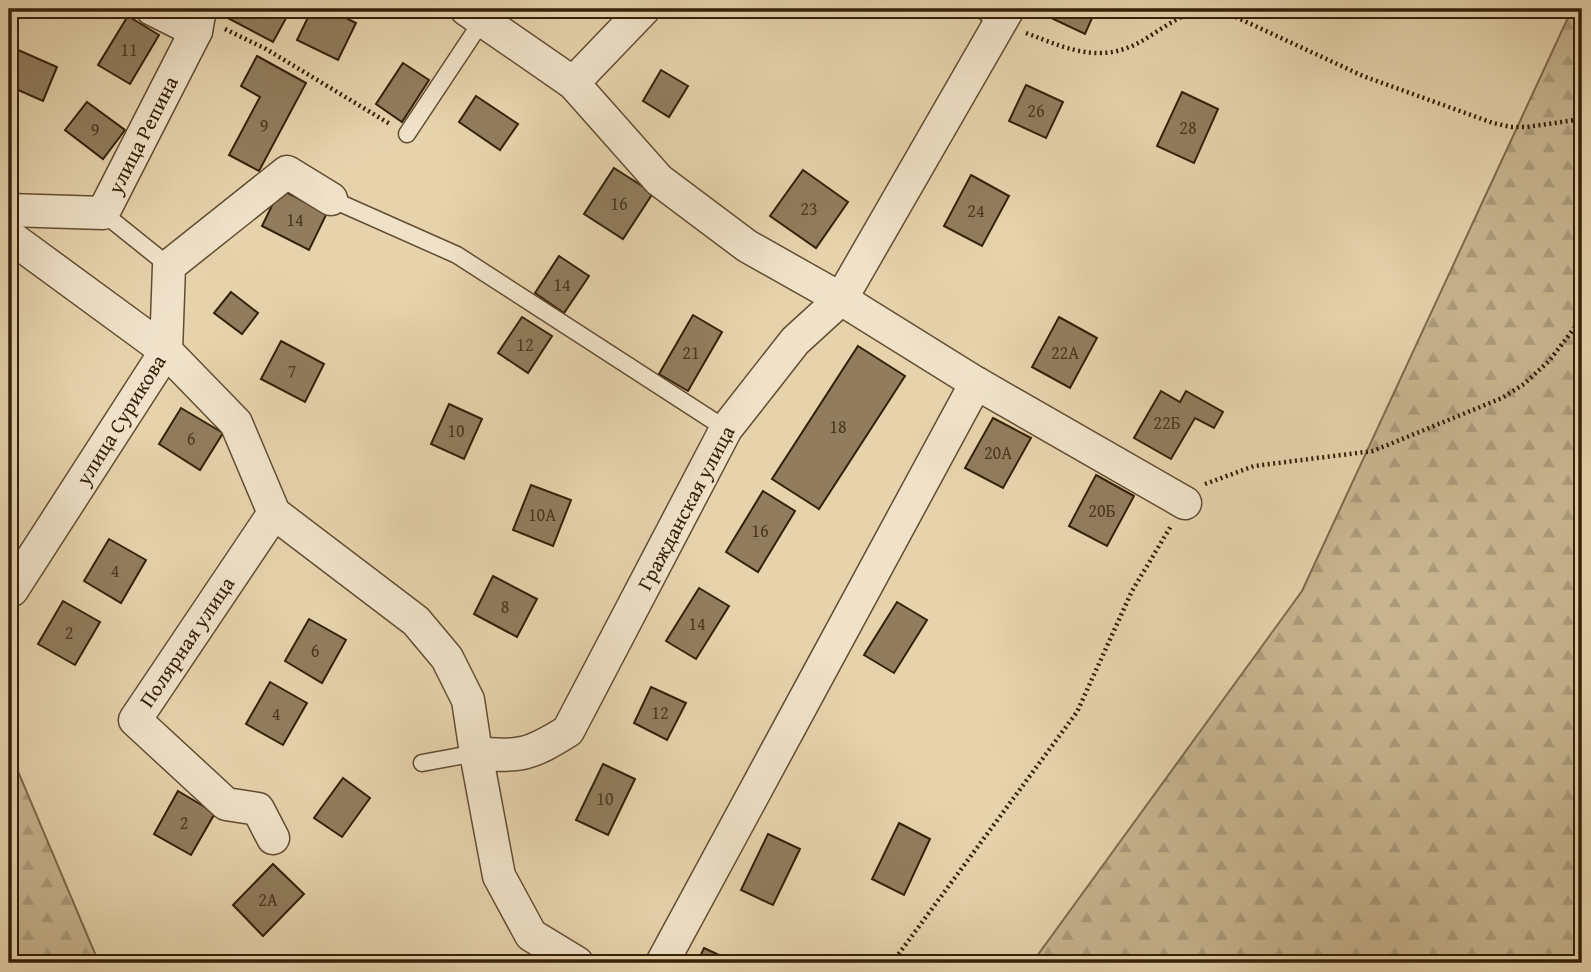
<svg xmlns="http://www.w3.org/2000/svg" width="1591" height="972" font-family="'Gentium Book Plus',serif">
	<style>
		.forest { fill: url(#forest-firs); stroke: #7e6a4c; stroke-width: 2 }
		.building { fill: #917d5e; stroke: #352009; stroke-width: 2 }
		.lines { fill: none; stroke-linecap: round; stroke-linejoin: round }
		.service-casing { stroke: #614d32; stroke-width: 19 }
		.minor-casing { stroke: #614d32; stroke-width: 35 }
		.path { stroke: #352009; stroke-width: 4.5; stroke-dasharray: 2 3.5; stroke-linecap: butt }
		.service { stroke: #efe2c9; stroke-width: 16 }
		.minor { stroke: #efe2c9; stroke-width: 32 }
		.labels { text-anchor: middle; stroke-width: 5; stroke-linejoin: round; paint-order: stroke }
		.number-label { font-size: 18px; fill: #4c371e }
		.street-label { font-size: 21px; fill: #352009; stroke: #efe2c9 }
	</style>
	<defs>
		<pattern id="forest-firs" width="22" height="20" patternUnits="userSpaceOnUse" patternTransform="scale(1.75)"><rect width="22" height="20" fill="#c8b590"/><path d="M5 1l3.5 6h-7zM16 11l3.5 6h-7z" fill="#ac9b7b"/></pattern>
	</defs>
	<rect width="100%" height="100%" fill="#e6d3ac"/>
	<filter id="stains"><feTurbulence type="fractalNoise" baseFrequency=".00286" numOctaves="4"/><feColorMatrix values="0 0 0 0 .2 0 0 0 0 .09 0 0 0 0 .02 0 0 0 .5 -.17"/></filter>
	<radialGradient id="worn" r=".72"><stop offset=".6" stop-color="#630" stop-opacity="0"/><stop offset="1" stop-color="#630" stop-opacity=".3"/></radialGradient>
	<g class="forest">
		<path d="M1572 9H1582V963H1032L1302 591Z"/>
		<path d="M9 750 99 963H9Z"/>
	</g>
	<g class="building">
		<path d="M231 9H291L273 42 226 17Z"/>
		<path d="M312 9H328L356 23 338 60 297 40Z"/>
		<path d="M1051 9H1096L1085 34 1047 16Z"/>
		<path d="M128 16 159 35 130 84 98 65Z"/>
		<path d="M9 46 57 67 43 101 9 86Z"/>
		<path d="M257 56 306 83 259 171 229 155 260 97 241 86Z"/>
		<path d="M403 63 429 80 402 122 376 104Z"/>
		<path d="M661 70 688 86 669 117 643 101Z"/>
		<path d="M1026 85 1063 102 1046 138 1009 121Z"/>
		<path d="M1182 92 1218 109 1194 163 1157 146Z"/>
		<path d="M476 96 518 124 500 150 459 122Z"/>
		<path d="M87 102 125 130 103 159 65 130Z"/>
		<path d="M614 168 653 193 623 239 584 214Z"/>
		<path d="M803 170 848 202 816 248 770 216Z"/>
		<path d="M971 175 1009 196 982 246 944 226Z"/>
		<path d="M280 189 327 213 309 250 262 226Z"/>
		<path d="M559 256 589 276 564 313 535 293Z"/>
		<path d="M231 292 258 313 242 334 214 313Z"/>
		<path d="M693 315 722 332 688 391 659 374Z"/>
		<path d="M522 317 552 336 528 373 498 353Z"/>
		<path d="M1059 317 1097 338 1070 388 1032 367Z"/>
		<path d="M281 341 324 364 305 402 261 379Z"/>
		<path d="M858 346 905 376 819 509 772 479Z"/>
		<path d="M1161 391 1180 402 1186 391 1223 412 1214 428 1195 418 1171 459 1134 438Z"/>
		<path d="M449 404 482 419 464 459 431 444Z"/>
		<path d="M181 408 223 433 200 470 159 444Z"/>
		<path d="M993 418 1031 438 1003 488 965 468Z"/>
		<path d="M1096 475 1134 496 1107 546 1069 526Z"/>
		<path d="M531 485 571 500 553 546 513 530Z"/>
		<path d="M763 491 795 511 758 572 726 552Z"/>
		<path d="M109 539 146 560 121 603 84 581Z"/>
		<path d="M493 576 537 599 517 637 474 614Z"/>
		<path d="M699 588 729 606 696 659 666 641Z"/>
		<path d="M63 601 100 622 75 665 38 644Z"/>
		<path d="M897 602 927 620 894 673 864 655Z"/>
		<path d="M309 619 346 640 322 683 285 661Z"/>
		<path d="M270 682 307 703 283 745 246 724Z"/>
		<path d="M651 687 686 703 667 740 634 723Z"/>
		<path d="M603 764 635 779 608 835 576 820Z"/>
		<path d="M343 778 370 798 342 837 314 818Z"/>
		<path d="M178 791 215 813 191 855 154 834Z"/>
		<path d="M899 823 930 839 904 895 872 879Z"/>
		<path d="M768 834 800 849 773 905 741 890Z"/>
		<path d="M273 864 304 894 263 936 233 905Z"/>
		<path d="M704 948 736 963H697Z"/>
	</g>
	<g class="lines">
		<g class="service-casing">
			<g id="service">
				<path d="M981 9 1000 23"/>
				<path d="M407 134 482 21"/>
				<path d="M331 199 457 255 726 429"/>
				<path d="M103 213 169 266"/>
				<path d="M422 763 476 753"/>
			</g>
		</g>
		<g class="minor-casing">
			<g id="minor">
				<path d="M152 9 196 31"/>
				<path d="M466 9 573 83 659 180 747 246 841 299 976 383 1185 503"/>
				<path d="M573 83 644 9"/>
				<path d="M9 210 103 213 196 31 200 9"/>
				<path d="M9 236 166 351 236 423 274 513 416 621 447 658 468 700 476 753"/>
				<path d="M12 590 166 351 169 266 287 172 331 199"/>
				<path d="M273 838 258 809 226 804 135 720 274 513"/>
				<path d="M577 963 531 935 499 876 476 753C520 758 531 754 568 731L726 429 795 341 841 299 1008 9"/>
				<path d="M662 963 976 383"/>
			</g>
		</g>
		<g class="path">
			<path d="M1204 9 1225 12 1363 76 1493 123 1511 127H1527L1582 119"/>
			<path d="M225 29 266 49 390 124"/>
			<path d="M1026 33C1073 51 1105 66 1150 36 1167 25 1184 13 1204 9"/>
			<path d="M1205 484 1254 466 1373 451 1502 398 1524 384 1549 361 1582 318"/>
			<path d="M892 963 1077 712 1132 591 1171 526"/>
		</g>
		<use href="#service" class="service"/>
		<use href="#minor" class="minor"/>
	</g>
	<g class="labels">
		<g class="number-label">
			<text x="129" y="56">11</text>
			<text x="1036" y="117">26</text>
			<text x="264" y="132">9</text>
			<text x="1188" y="134">28</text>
			<text x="95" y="136">9</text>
			<text x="619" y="210">16</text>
			<text x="809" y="215">23</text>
			<text x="976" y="217">24</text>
			<text x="295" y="226">14</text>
			<text x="562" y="291">14</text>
			<text x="525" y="351">12</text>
			<text x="691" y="359">21</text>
			<text x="1065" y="359">22А</text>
			<text x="292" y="377">7</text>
			<text x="1167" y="429">22Б</text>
			<text x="838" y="433">18</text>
			<text x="456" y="437">10</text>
			<text x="191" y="445">6</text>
			<text x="998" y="459">20А</text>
			<text x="1102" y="517">20Б</text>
			<text x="542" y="521">10А</text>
			<text x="760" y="537">16</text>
			<text x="115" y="577">4</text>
			<text x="505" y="613">8</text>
			<text x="697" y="630">14</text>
			<text x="69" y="639">2</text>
			<text x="315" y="657">6</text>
			<text x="660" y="719">12</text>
			<text x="276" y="720">4</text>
			<text x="605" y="805">10</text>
			<text x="184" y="829">2</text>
			<text x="268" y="906">2А</text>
		</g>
		<g class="street-label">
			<text transform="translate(143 135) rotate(-63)" y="7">улица Репина</text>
			<text transform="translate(121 420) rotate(-58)" y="7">улица Сурикова</text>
			<text transform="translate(686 508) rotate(-62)" y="7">Гражданская улица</text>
			<text transform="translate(187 642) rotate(-56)" y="7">Полярная улица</text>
		</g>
	</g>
	<rect width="1591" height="972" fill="none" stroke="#e6d3ac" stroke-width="35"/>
	<rect x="10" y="10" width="1570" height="951" fill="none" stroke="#352009" stroke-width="3.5"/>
	<rect x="18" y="18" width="1556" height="937" fill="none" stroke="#352009" stroke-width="2"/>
	<rect width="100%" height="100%" filter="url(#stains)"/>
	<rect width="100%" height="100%" fill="url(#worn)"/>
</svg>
